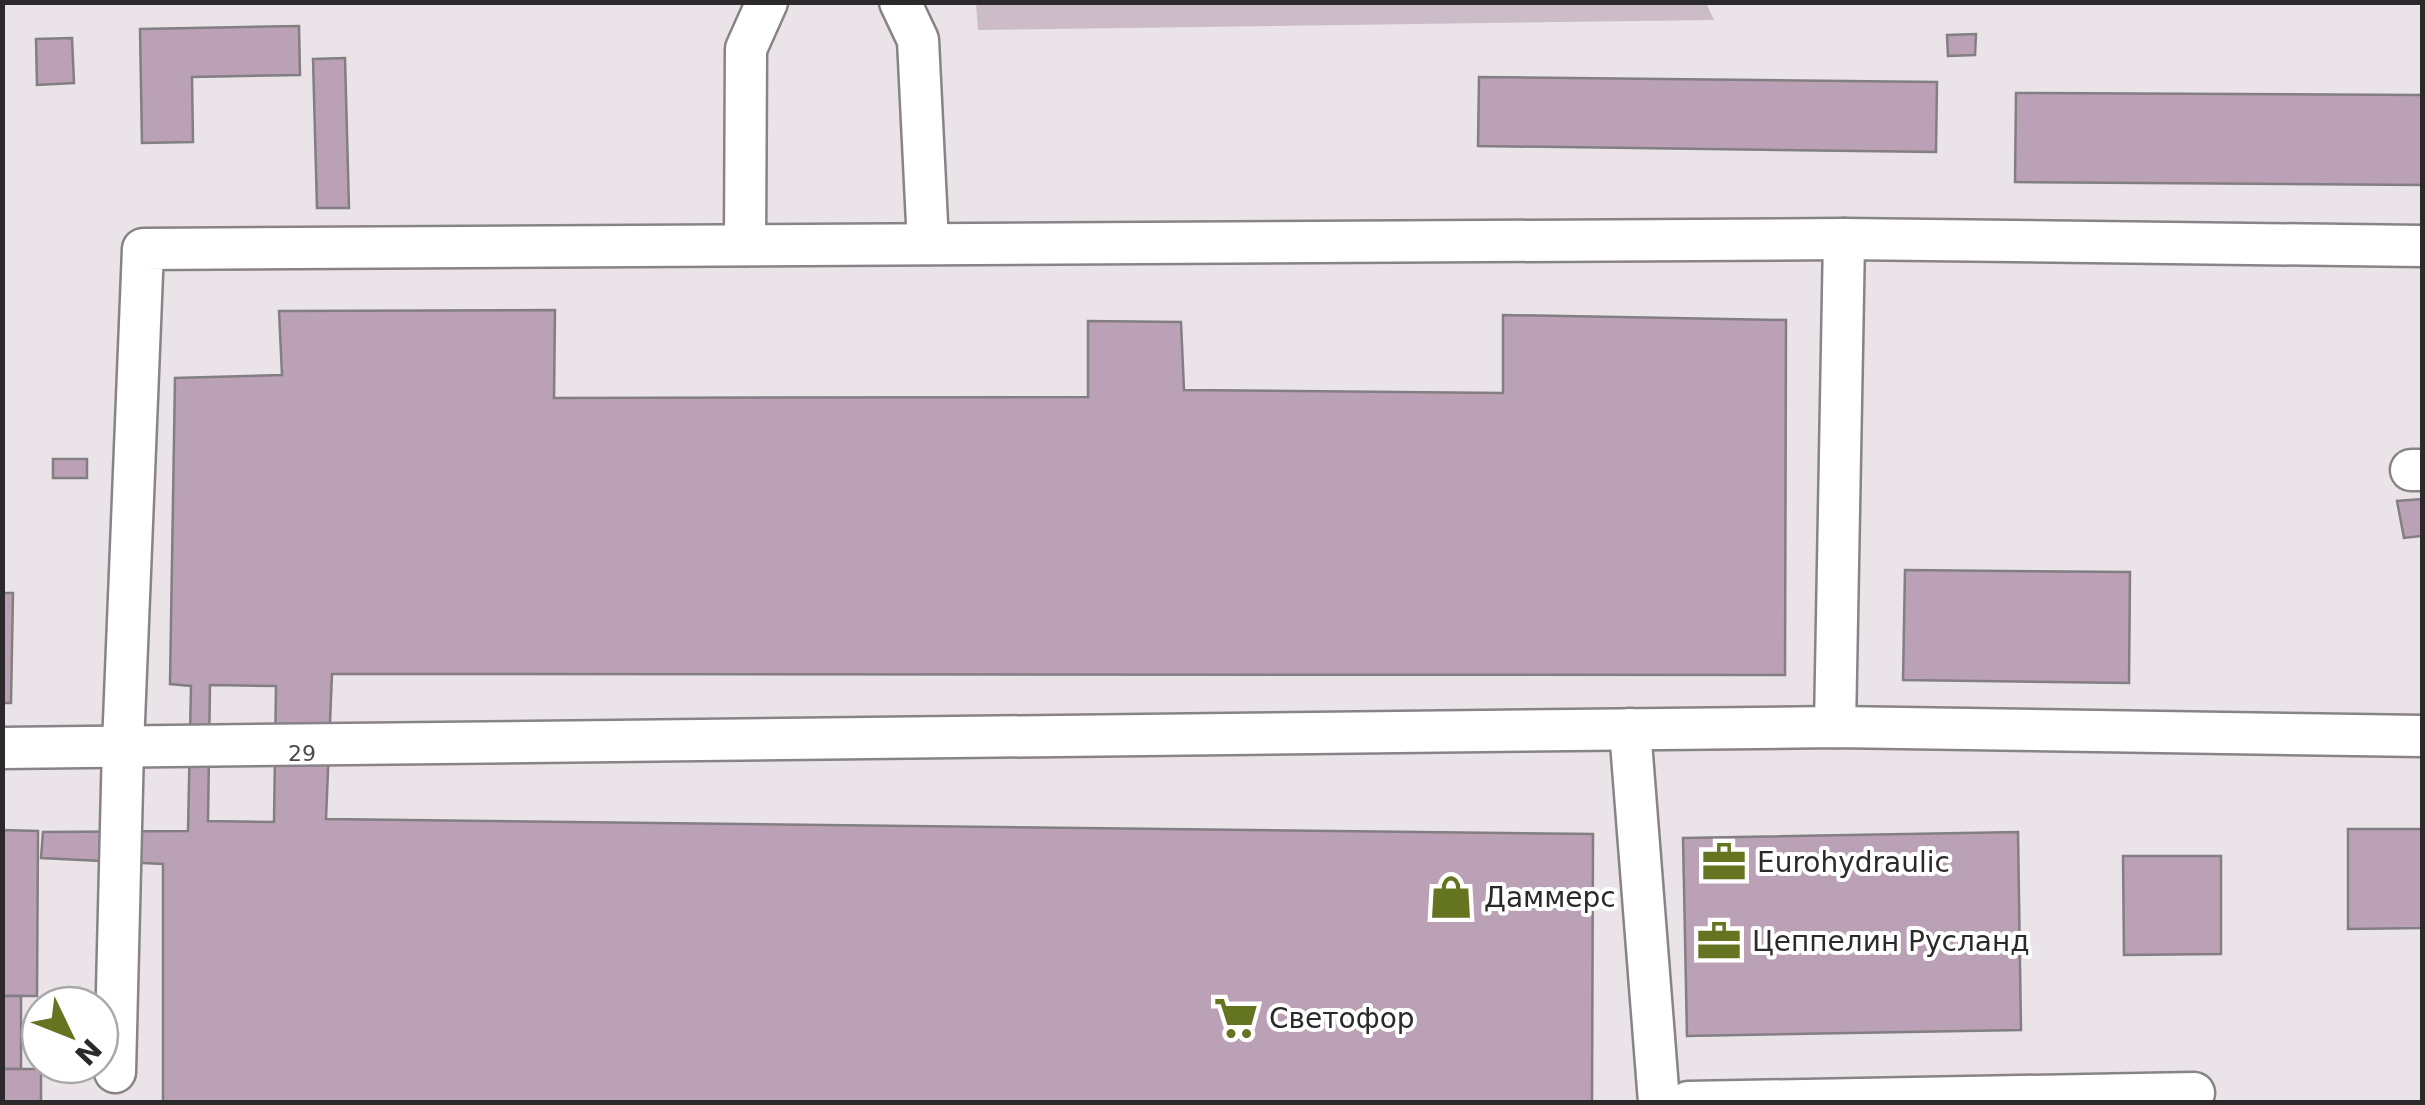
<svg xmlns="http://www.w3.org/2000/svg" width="2425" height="1105" font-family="'DejaVu Sans',sans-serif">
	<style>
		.green { fill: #ccbcc8 }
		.building { fill: #bba1b5; stroke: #837e82; stroke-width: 2.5; fill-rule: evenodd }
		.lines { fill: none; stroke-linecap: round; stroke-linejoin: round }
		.minor-casing { stroke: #888387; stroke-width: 45 }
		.minor { stroke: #fff; stroke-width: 40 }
		.labels { text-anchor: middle; stroke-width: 8; stroke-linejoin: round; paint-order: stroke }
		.number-label { font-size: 22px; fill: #4f474e }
		.poi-label { font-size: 28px; fill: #2b292b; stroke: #fff; text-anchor: start }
	</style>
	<rect width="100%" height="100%" fill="#eae4e9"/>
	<path class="green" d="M1706 3 1714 20 978 30 976 3Z"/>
	<g class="building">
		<path d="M299 26 300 75 192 77 193 142 142 143 140 29Z"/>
		<path d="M1976 34 1975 55 1948 56 1947 35Z"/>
		<path d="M72 38 74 83 37 85 36 39Z"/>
		<path d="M345 58 349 208H317L313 59Z"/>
		<path d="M1479 77 1937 82 1936 152 1478 146Z"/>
		<path d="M2016 93 2422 95V185L2015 182Z"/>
		<path d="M555 310 554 398 1088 397V321L1181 322 1184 390 1503 393V315L1786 320 1785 675 332 674 326 819 1593 834 1592 1102H163V864L41 858 43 832 188 831 191 686 170 684 175 378 282 375 279 311ZM210 685 276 686 274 822 208 821Z"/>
		<rect x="53" y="459" width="34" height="19"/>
		<path d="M2422 499V536L2404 538 2397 501Z"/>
		<path d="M1905 570 2130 572 2129 683 1903 680Z"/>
		<path d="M2 593H13L11 703H2Z"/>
		<path d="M2348 829H2422V928L2348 929Z"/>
		<path d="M2 830 38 831 37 996H2Z"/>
		<path d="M2018 832 2021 1030 1687 1036 1683 838Z"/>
		<path d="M2123 856H2221V954L2124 955Z"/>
		<rect x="2" y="996" width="19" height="73"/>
		<rect x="2" y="1069" width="39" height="33"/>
	</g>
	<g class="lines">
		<g class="minor-casing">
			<g id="minor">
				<path d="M900 2 918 40 928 244"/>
				<path d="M745 245 746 49 767 2"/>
				<path d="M2411 470H2422"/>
				<path d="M1835 727 1844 239"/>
				<path d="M1630 729 1659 1102"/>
				<path d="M2 748 1835 727 2422 736"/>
				<path d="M115 1072 123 746 143 249 1844 239 2422 246"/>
				<path d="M1688 1102 2194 1093"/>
			</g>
		</g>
		<use href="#minor" class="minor"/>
	</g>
	<defs>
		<g id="office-bare" transform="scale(3.45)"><path d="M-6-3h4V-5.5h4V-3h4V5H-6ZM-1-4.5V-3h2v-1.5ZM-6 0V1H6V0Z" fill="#647421" stroke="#fff" stroke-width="2.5" paint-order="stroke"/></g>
		<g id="shop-bare" transform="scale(3.45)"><path d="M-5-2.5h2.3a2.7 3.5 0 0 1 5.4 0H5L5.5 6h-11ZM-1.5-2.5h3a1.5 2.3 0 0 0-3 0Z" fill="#647421" stroke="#fff" stroke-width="2.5" paint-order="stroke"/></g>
		<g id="supermarket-bare" transform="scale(3.45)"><path d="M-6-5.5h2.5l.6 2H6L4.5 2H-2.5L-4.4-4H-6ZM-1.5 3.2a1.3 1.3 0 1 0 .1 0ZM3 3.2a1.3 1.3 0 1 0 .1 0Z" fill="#647421" stroke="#fff" stroke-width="2.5" paint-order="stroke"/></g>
	</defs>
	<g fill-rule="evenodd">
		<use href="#office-bare" x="1724" y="862"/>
		<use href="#shop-bare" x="1451" y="897"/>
		<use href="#office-bare" x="1719" y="941"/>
		<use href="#supermarket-bare" x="1236" y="1018"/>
	</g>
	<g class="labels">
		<g class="number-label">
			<text x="302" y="761">29</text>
		</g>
		<g class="poi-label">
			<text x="1757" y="872">Eurohydraulic</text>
			<text x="1484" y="907">Даммерс</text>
			<text x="1752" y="951">Цеппелин Русланд</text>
			<text x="1269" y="1028">Светофор</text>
		</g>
	</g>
	<rect width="2425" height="1105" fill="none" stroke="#2b292b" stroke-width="10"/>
	<g transform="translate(70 1035) rotate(133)"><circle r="48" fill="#ffffff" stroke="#aaa9aa" stroke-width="2.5"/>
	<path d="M0-8L18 38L0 25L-18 38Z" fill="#647421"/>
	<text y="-15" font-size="28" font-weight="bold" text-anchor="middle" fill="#2b292b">N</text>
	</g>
</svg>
